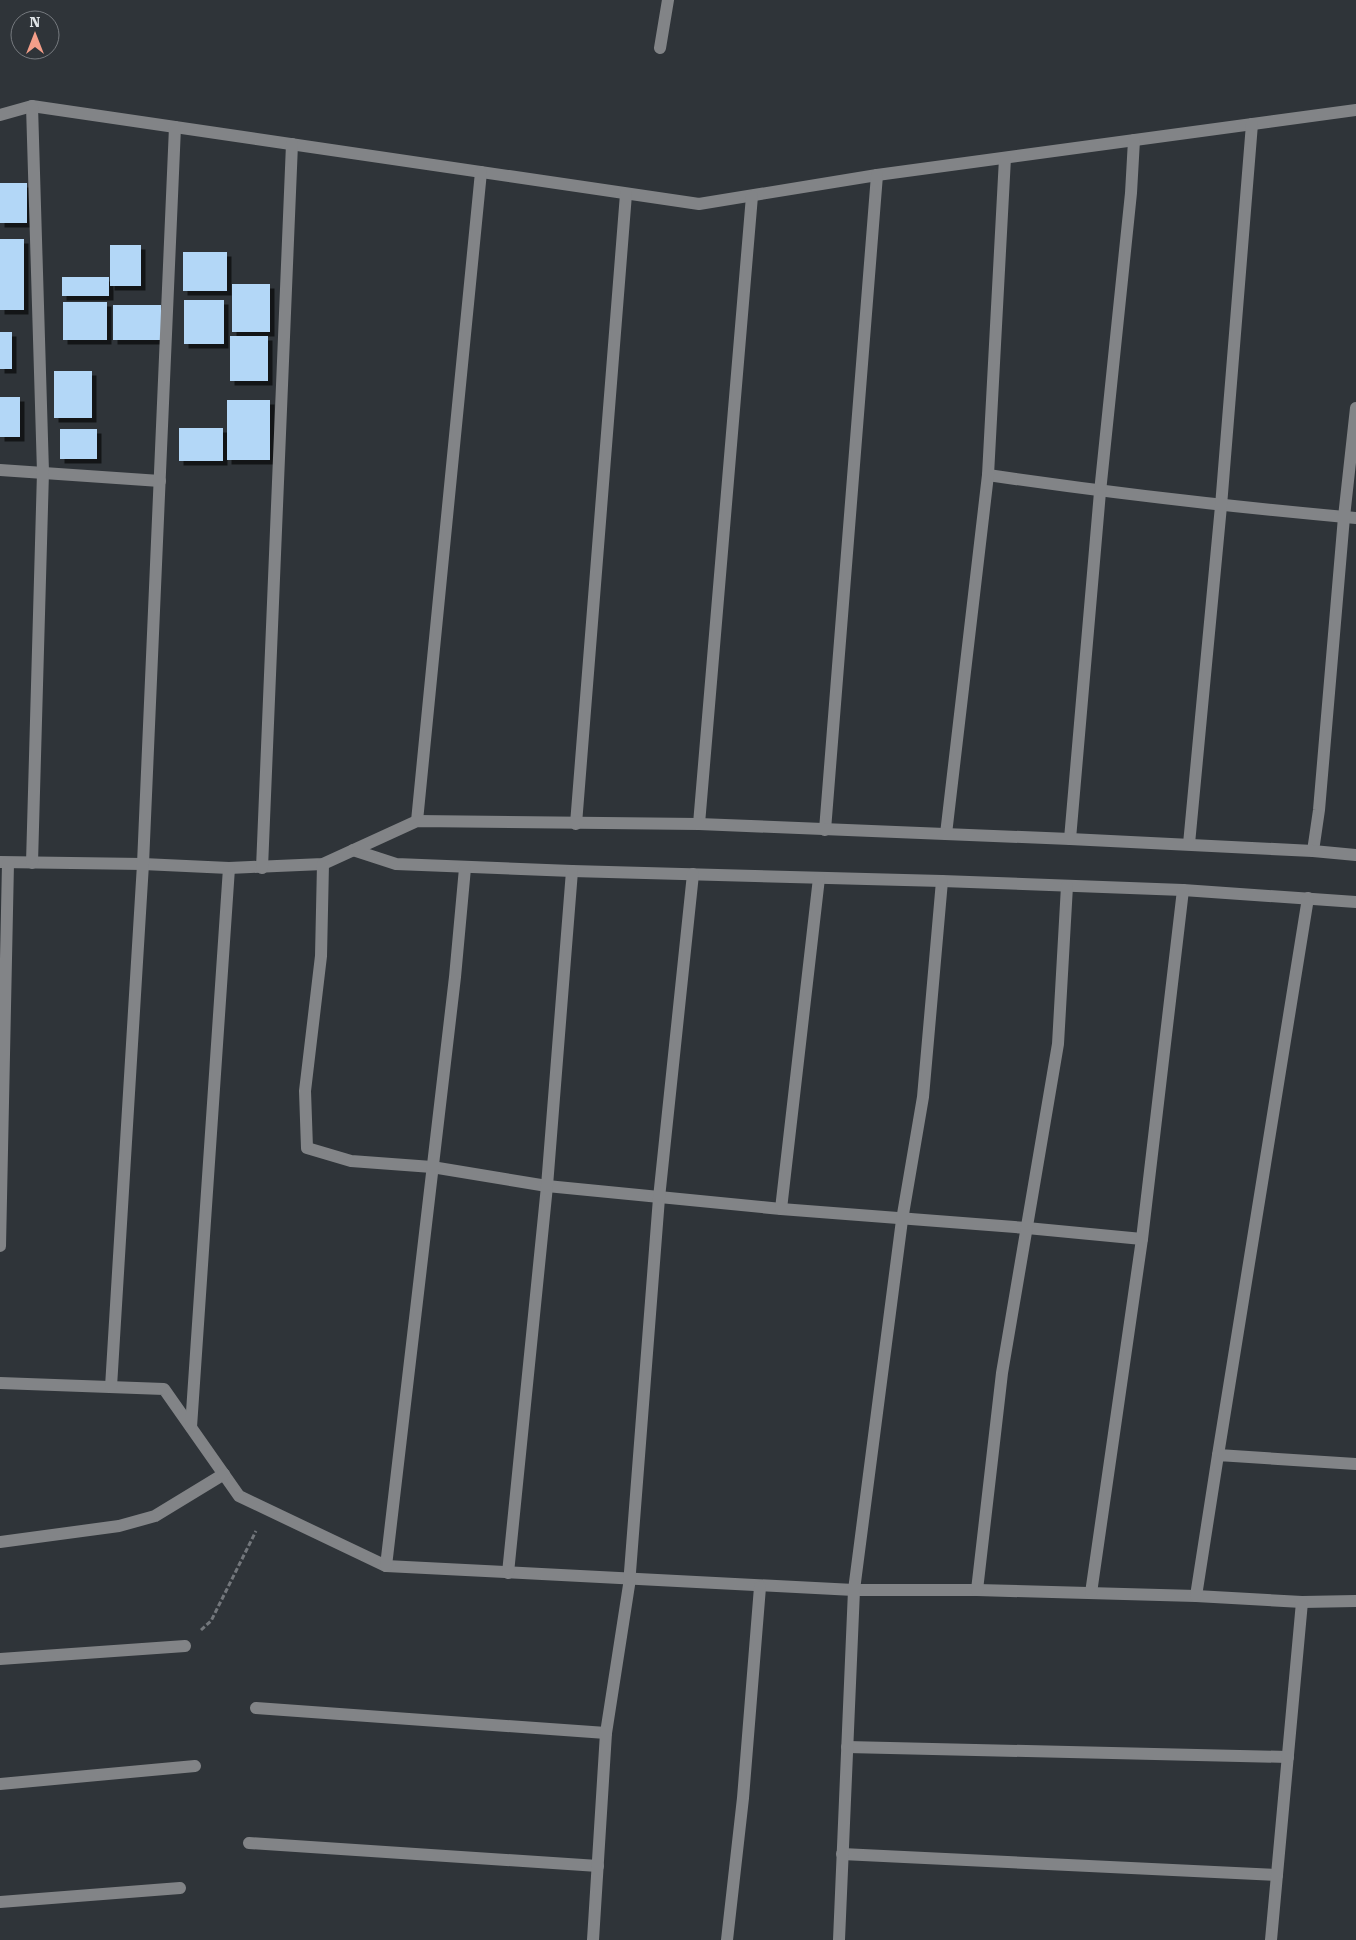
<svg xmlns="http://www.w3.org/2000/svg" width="1356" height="1940" font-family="'Roboto Serif',serif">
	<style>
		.building { fill: #b3d7f7; filter: url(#shadow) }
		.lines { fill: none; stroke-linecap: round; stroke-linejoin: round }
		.path { stroke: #73777c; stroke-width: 3; stroke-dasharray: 5 2.5; stroke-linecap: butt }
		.minor { stroke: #828487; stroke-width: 12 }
	</style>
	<defs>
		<filter id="shadow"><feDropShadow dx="4.5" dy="4.5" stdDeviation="0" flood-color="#0009"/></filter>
	</defs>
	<rect width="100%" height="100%" fill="#2f3439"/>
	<g class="building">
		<rect x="0" y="183" width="27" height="40"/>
		<rect x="0" y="239" width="24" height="71"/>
		<rect x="110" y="245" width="31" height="41"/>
		<rect x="183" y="252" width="44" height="39"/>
		<rect x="62" y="277" width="47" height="19"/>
		<rect x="232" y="284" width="38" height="48"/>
		<rect x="184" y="300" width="40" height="44"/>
		<rect x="63" y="302" width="44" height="38"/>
		<rect x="113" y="305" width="48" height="35"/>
		<rect x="0" y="332" width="12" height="37"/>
		<rect x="230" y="336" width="38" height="45"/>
		<rect x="54" y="371" width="38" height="47"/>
		<rect x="0" y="397" width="20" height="40"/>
		<rect x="227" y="400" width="43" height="60"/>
		<rect x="179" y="428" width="44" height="33"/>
		<rect x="60" y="429" width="37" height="30"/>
	</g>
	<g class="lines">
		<path class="path" d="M201 1630 211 1621 256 1531"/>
		<g class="minor">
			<path d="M660 48 668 0"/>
			<path d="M0 115 32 106 699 204 877 175 1356 110"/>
			<path d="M0 470 160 481"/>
			<path d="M988 475C1110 493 1233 507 1356 518"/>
			<path d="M417 821 481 172"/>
			<path d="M576 824 626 194"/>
			<path d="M699 824 752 196"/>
			<path d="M825 830 877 175"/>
			<path d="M946 834 988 475 1005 158"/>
			<path d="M1070 839 1100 492 1131 193 1134 140"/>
			<path d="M1189 844 1221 506 1252 124"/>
			<path d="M353 850 396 864 572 871 942 881 1183 890 1356 902"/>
			<path d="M1313 851 1319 810 1344 517 1356 408"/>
			<path d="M0 862 143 864 229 868 323 864 417 821 699 824 1070 839 1313 851 1356 855"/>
			<path d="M32 863 43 472 32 106"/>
			<path d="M323 864 321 956 305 1091 307 1148 351 1161 432 1167 547 1186 781 1209 1027 1228 1142 1239"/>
			<path d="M262 868 292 144"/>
			<path d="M781 1209 819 878"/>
			<path d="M0 1246 8 863"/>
			<path d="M0 1383 164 1389 239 1496 386 1566 854 1590H977L1196 1596 1302 1602 1356 1601"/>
			<path d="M111 1387 143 864 175 127"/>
			<path d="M191 1427 229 868"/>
			<path d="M1218 1455 1308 898"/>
			<path d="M0 1542 119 1526 155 1516 224 1474"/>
			<path d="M386 1566 455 977 465 868"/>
			<path d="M508 1573 547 1186 572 871"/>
			<path d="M977 1590 1002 1373 1058 1044 1067 886"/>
			<path d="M1091 1593 1142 1239 1183 890"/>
			<path d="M1196 1596 1218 1455 1356 1464"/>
			<path d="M0 1659 185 1646"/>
			<path d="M256 1708 606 1733"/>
			<path d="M847 1747 1288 1757"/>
			<path d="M0 1784 195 1766"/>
			<path d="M249 1843 598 1866"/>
			<path d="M842 1854 1277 1875"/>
			<path d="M0 1902 180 1888"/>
			<path d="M593 1940 606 1733 629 1585 659 1198 693 874"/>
			<path d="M727 1940 743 1798 760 1587"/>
			<path d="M839 1940 854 1590 902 1220 923 1097 942 881"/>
			<path d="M1271 1940 1302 1602"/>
		</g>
	</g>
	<g transform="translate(35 35)"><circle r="24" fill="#2f3439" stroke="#767a7f"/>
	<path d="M0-4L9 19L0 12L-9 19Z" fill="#f49e89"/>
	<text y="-8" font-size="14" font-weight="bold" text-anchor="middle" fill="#e0e4e7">N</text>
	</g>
</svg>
